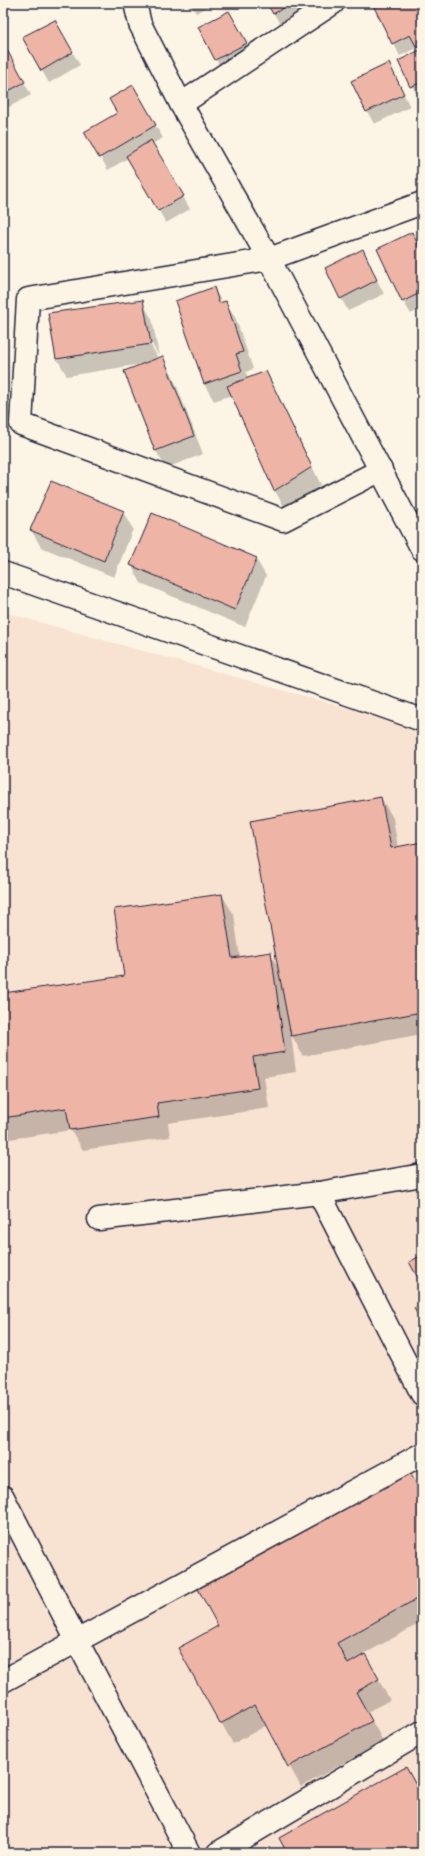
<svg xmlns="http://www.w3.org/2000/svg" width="425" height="1856" font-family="Pangolin,sans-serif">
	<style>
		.built { fill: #f8e2d2 }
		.shadow { fill: #0003 }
		.building { fill: #eeb5a7; stroke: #22223b }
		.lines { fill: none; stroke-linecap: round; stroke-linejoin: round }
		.street-casing { stroke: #22223b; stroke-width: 25 }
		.secondary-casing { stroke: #22223b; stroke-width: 25 }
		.street { stroke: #fcf5e5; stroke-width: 22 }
		.secondary { stroke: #fcf5e5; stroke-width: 22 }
	</style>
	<rect width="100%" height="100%" fill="#fcf5e5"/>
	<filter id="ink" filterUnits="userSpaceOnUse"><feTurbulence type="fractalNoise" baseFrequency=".025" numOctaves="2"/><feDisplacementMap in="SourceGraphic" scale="8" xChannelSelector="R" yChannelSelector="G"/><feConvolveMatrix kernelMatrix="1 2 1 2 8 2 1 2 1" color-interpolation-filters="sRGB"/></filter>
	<g filter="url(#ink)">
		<path class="built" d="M3 612 422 729V1853H3Z"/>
		<g class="shadow">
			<path d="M190 3H215L196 13Z"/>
			<path d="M268 3H297L303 14 281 26Z"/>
			<path d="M373 3H422V98L419 99 399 61 420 51 418 47 400 56Z"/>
			<path d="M236 25 253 56 223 72 216 59Z"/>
			<path d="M62 34 80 65 49 83 23 38Z"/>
			<path d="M3 53 14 64 31 95 9 107 3 96Z"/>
			<path d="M389 64 410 107 374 124 367 111Z"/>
			<path d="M132 86 163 138 152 144 190 209 166 223 128 158 108 170 86 132 118 113Z"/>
			<path d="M412 233 422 252V308L411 314 403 301Z"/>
			<path d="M362 251 384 294 348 311 341 298Z"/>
			<path d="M214 288 222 303 226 302 236 319 253 369 246 372 248 379 265 372 275 389 321 485 285 508 275 491 232 395 214 401 204 384Z"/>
			<path d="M142 302 152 319 159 356 149 339 148 340 158 358 162 357 172 374 203 454 166 468 156 451 125 371 142 364 67 376 57 359 49 314Z"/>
			<path d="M123 512 133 529 114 577 41 547 31 530Z"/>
			<path d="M256 559 266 576 245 627 141 583 131 565Z"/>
			<path d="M381 798 393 818 398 848 422 843V1034L303 1056 291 1034 296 1072 264 1077 269 1108 168 1123 170 1137 83 1150 71 1130 3 1140V994L125 977 222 895 234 915 240 958 270 954 279 968Z"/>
			<path d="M422 1496V1622L364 1654 390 1700 367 1712 383 1741 301 1787 267 1725 233 1744 180 1648 219 1626Z"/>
		</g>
		<g class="building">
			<path d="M267 3H292L273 14Z"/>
			<path d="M372 3H422V45L417 48 410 35 392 44Z"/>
			<path d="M229 11 247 43 215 60 198 27Z"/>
			<path d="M55 20 73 52 41 71 22 37Z"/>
			<path d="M422 49V82L410 87 398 61Z"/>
			<path d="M7 50 25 82 3 94V52Z"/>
			<path d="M389 63 404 94 366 112 351 81Z"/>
			<path d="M133 85 156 125 99 158 84 132 117 113 109 99Z"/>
			<path d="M151 140 184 196 158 211 126 156Z"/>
			<path d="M412 232 422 253V292L402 302 377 249Z"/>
			<path d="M363 249 377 280 340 299 325 268Z"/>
			<path d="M214 287 219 303 226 301 243 352 236 354 242 371 204 384 175 301Z"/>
			<path d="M143 300 151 344 56 359 48 313Z"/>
			<path d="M163 356 194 436 155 451 124 371Z"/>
			<path d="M266 371 312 467 274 491 227 386Z"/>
			<path d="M51 481 124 511 104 561 30 530Z"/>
			<path d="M152 513 257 558 235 610 130 565Z"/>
			<path d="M381 797 391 848 422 842V1012L291 1036 250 821Z"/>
			<path d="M222 894 232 958 271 952 285 1052 253 1057 258 1088 157 1103 159 1117 70 1130 66 1108 3 1118V993L124 976 114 909Z"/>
			<path d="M422 1255V1285L409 1262Z"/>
			<path d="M422 1304V1323L414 1308Z"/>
			<path d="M410 1473 422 1494V1596L337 1643 348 1664 365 1654 379 1679 356 1692 372 1721 288 1767 255 1705 220 1724 178 1648 218 1626 198 1589Z"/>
			<path d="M406 1767 422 1796V1853H287L279 1838Z"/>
		</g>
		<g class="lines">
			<g class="street-casing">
				<g id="street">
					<path d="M135 3 140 24 181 104 269 259 422 549"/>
					<path d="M181 104 333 3"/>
					<path d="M381 470 283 520 21 424 28 299 269 259 422 203"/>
					<path d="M3 1497 77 1641 189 1853"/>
					<path d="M3 1681 422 1454"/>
				</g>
			</g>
			<g class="secondary-casing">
				<g id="secondary">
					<path d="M3 573 422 720"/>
					<path d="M319 1193 422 1394"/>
					<path d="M99 1219 319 1193 422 1175"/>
					<path d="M218 1853 422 1732"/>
				</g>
			</g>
			<use href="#street" class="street"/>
			<use href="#secondary" class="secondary"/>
		</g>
	</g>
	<rect width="425" height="1856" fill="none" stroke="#fcf5e5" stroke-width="16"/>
	<rect x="8" y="8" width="409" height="1840" fill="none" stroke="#22223b" stroke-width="1.5" filter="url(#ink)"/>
</svg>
